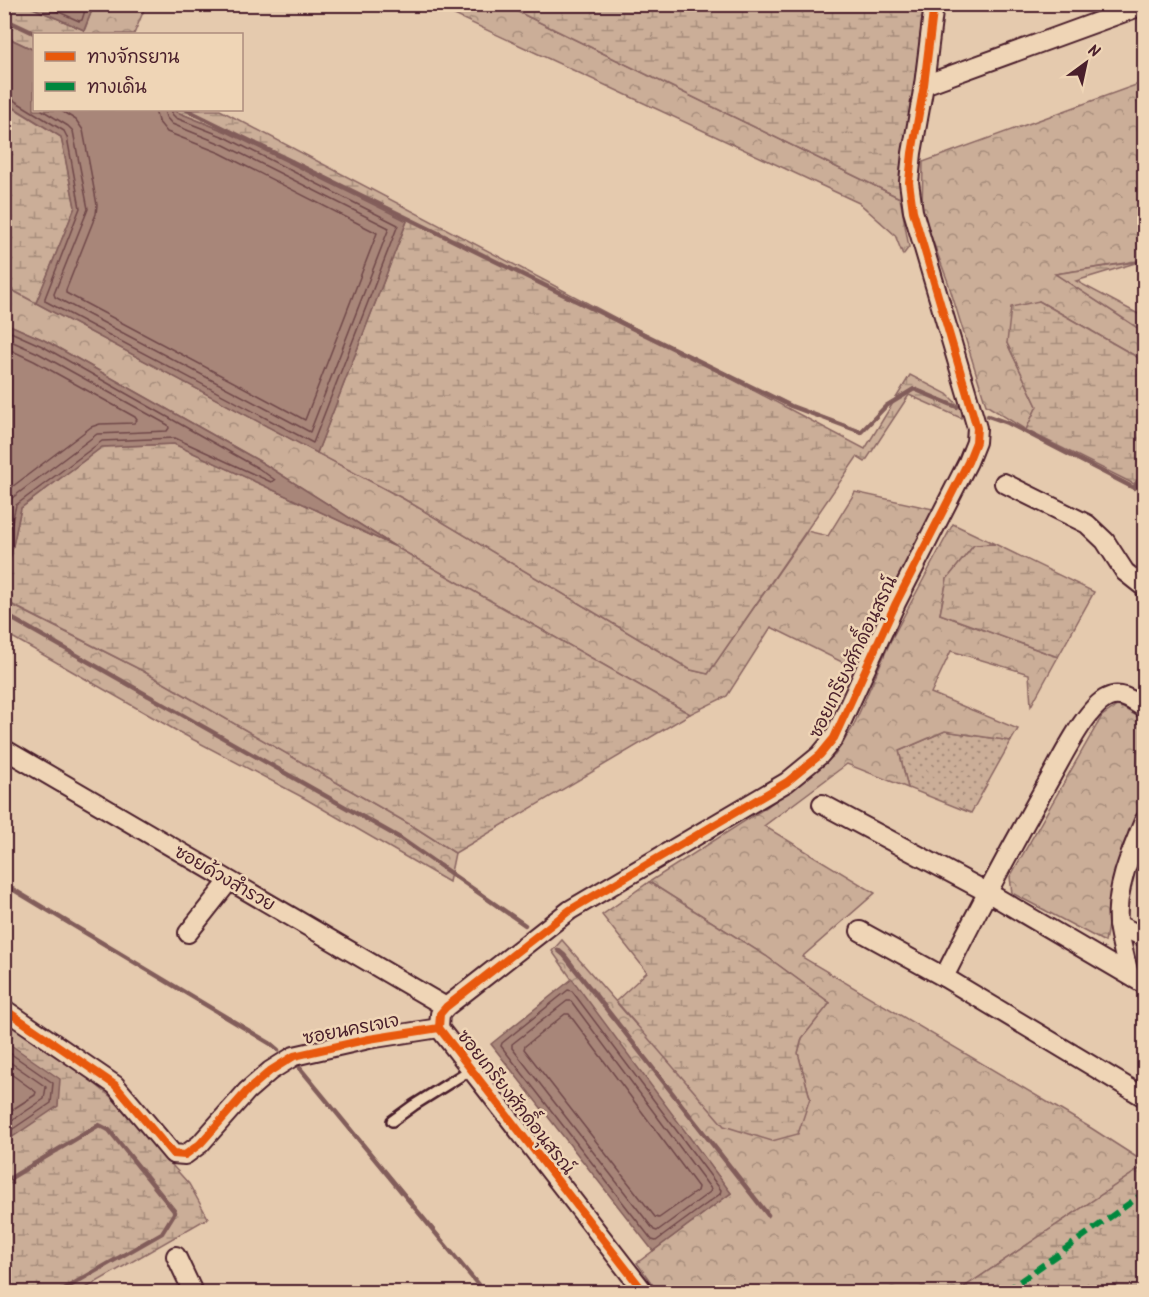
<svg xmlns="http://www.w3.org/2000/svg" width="1149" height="1297" font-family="Kalam,'Playpen Sans Thai',sans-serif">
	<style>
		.grass { fill: url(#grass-dots); stroke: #8a6662; stroke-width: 1.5 }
		.forest { fill: url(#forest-crowns); stroke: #8a6662; stroke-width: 1.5 }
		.wetland { fill: url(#wetland-marsh); stroke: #8a6662; stroke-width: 1.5 }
		.water { fill: #a88679; stroke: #825d5a; stroke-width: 1.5 }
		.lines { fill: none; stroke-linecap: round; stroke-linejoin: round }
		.shore { stroke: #70484a; stroke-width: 1.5 }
		.stream { stroke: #825d5a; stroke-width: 4.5 }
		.service-casing { stroke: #4a1f2b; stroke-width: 14 }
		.minor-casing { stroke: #4a1f2b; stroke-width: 22 }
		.service { stroke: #efd5b6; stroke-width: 9 }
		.minor { stroke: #efd5b6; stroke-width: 18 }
		.quiet { stroke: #00873e; stroke-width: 6; stroke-dasharray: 12 6; stroke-linecap: butt }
		.cycleway-casing { stroke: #efd5b6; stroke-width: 11 }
		.cycleway { stroke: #e8590c; stroke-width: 8 }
		.labels { text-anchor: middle; stroke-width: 5; stroke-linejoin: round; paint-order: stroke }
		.street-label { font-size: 18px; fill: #4a1f2b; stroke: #efd5b6 }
	</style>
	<defs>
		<pattern id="grass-dots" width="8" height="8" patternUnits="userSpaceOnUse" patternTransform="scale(1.5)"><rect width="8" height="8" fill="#cbae98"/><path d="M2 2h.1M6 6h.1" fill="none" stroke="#a78d7c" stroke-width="1.8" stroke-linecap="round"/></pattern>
		<pattern id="forest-crowns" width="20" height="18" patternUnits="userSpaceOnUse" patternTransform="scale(1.5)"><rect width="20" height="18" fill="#cbae98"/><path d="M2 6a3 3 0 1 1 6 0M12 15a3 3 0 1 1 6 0" fill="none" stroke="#a78d7c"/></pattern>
		<pattern id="wetland-marsh" width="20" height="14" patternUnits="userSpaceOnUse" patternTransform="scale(1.5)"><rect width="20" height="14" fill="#cbae98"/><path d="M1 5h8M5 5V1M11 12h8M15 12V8" fill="none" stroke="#a78d7c"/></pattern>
	</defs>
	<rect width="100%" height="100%" fill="#e5caae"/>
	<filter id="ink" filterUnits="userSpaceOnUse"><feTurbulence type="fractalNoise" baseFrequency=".0167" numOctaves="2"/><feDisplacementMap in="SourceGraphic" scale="12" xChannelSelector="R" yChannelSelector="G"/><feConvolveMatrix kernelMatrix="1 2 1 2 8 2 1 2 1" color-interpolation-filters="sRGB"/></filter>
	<g filter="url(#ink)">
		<path class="grass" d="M945 731 1011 741 971 813 908 788 899 751Z"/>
		<g class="forest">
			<path d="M94 5H146L134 34H83Z"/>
			<path d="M433 5H504L900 198 909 247 903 255 895 235 859 203Z"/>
			<path d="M1144 82V260L1056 274 1144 332V361L1039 301 1007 343 1037 406 1026 430 986 405 948 282 922 212 923 162Z"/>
			<path d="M4 286 404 499 691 670 708 674 807 531 828 536 855 492 933 509 854 668 771 627 727 696 690 714 394 546 261 462 44 340 5 323Z"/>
			<path d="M953 524 995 544 974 545 947 579 940 614 1058 657 1031 706 1029 674 951 651 931 693 1018 729 1011 741 945 731 899 751 908 788 847 764 764 826 875 893 802 957 1091 1128 1144 1162V1166L957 1292H658L637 1263 731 1193 590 1005 552 951 562 940 636 1025 810 1098 798 1053 802 1038 830 1003 766 956 649 882 767 807 835 755 853 727 891 640Z"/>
			<path d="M4 601 143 671 416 828 455 853 449 882 304 798 177 731 5 633Z"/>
			<path d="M1118 705 1144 720V799L1122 847 1105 942 1012 893 1010 877 1102 716Z"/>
		</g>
		<g class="wetland">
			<path d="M5 5H26L84 30 83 34H34V50L5 36Z"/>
			<path d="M504 5H924L900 198Z"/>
			<path d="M4 102 61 137 75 207 36 303 5 286Z"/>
			<path d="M172 110H220L865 449 910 375 947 394 964 411 961 418 909 395 865 462 857 457 708 674 691 670 404 499 317 453 407 221 229 133Z"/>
			<path d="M1142 261 1076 281 1144 317V332L1055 274Z"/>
			<path d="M1039 301 1144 361V471L1134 484 1026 430 1037 406 1007 343 1011 307Z"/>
			<path d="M174 444 394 546 690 714 455 853 416 828 143 671 5 601V583L21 508 102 447Z"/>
			<path d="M995 544 1094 592 1058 657 940 614 947 579 974 545Z"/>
			<path d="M649 882 766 956 830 1003 802 1038 798 1053 810 1098 798 1134 772 1141 724 1126 616 1001 647 972 602 915Z"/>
			<path d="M4 1016 72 1061 79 1071 111 1097 189 1184 208 1218 79 1292H5Z"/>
			<path d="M1144 1166V1292H957Z"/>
		</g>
		<g class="water">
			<path d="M26 5H94L84 30Z"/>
			<path d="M4 36 34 50V110H172L229 133 407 221 317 453 36 303 75 207 61 137 5 102Z"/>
			<path d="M5 323 44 340 261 462 394 546 174 444 102 447 21 508 5 583Z"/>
			<path d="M572 979 731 1193 653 1251 491 1044Z"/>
			<path d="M5 1041 60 1079 58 1106 5 1142Z"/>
		</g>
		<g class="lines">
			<g class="shore">
				<path d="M41 4 79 21 82 20 87 4"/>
				<path d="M4 98H10L64 131 67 137 80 208 45 298V301L313 443 398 225 227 138 176 118 172 114V110"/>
				<path d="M42 110 68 126 73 131 88 209 54 294 55 297 310 432 389 228 224 145 172 124 166 117 164 110"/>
				<path d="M60 110 76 120 83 130 97 205 96 214 66 290V293L305 420 377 233 220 153 167 132 158 121 155 110"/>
				<path d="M4 329 42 346 258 468 275 480 271 482 175 438 102 441 16 505 4 555"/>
				<path d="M4 338 38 353 168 425 169 428 167 431 97 434 12 498 8 504 4 519"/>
				<path d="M4 347 34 361 135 417 137 420 134 423 100 424 91 427 4 493"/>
				<path d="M568 990 572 991 721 1190 720 1194 656 1241 652 1240 501 1046 502 1043Z"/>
				<path d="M567 1001H571L711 1189 710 1192 657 1231 654 1230 512 1048V1044Z"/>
				<path d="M565 1014H569L698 1187 697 1191 659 1218 655 1217 524 1049 525 1046Z"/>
				<path d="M4 1049 53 1083 51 1103 4 1135"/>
				<path d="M4 1058 46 1087 44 1099 4 1126"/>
				<path d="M4 1069 36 1092 35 1095 4 1115"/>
			</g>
			<g class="stream">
				<path d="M4 19 36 34"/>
				<path d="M187 110 791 406 861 432 886 406 914 389 957 407"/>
				<path d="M988 416 1008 423 1134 488 1144 475"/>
				<path d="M4 614 400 838 525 925"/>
				<path d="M4 884 271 1044 278 1050"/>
				<path d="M558 950 564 955 768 1215"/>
				<path d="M299 1067 484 1292"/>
				<path d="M4 1182 99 1125 109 1130 175 1212 162 1233 59 1292"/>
			</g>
			<g class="service-casing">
				<path id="service" d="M392 1121 414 1105 470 1070"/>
			</g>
			<g class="minor-casing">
				<g id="minor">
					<path d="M924 85 1144 5"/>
					<path d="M1004 483 1087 524 1105 541 1125 572 1144 587"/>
					<path d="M4 749 446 1007"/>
					<path d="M822 804 987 892 1144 984"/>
					<path d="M1118 925 1144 937"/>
					<path d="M860 931 944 977 1144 1097"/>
					<path d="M188 933 229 881"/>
					<path d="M1129 974C1125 958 1120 940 1118 924 1115 889 1131 852 1144 821"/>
					<path d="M944 977C978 909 1014 842 1052 775 1063 756 1087 707 1107 698 1121 691 1133 701 1144 708"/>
					<path d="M4 1009 115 1085 173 1154 185 1155 200 1144 247 1091 270 1071 294 1056 369 1039 439 1028"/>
					<path d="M176 1256 193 1292"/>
					<path d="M644 1292 439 1028 440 1014 446 1007 570 910 787 782 820 755 834 738 896 603 968 462 976 442 977 428 913 211 909 182 912 153 924 85 934 4"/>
				</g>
			</g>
			<use href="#service" class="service"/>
			<use href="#minor" class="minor"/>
			<path class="quiet" d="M1005 1292 1144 1193"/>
			<g class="cycleway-casing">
				<g id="cycleway">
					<path d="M4 1009 115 1085 173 1154 185 1155 200 1144 247 1091 270 1071 294 1056 369 1039 439 1028"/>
					<path d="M644 1292 439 1028 440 1014 446 1007 570 910 787 782 820 755 834 738 896 603 968 462 976 442 977 428 913 211 909 182 912 153 924 85 934 4"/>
				</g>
			</g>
			<use href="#cycleway" class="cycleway"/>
		</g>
	</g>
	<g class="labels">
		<g class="street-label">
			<text transform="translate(853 657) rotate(-64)" y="6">ซอยเกรียงศักดิ์อนุสรณ์</text>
			<text transform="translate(225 878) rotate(30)" y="6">ซอยด้วงสำรวย</text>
			<text transform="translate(351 1029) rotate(-11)" y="6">ซอยนครเจเจ</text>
			<text transform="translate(516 1102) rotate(52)" y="6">ซอยเกรียงศักดิ์อนุสรณ์</text>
		</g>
	</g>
	<rect width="1149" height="1297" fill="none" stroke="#efd5b6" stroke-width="24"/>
	<rect x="12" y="12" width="1125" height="1273" fill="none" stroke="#4a1f2b" stroke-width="2" filter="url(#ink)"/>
	<rect x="33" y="33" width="210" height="78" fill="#efd5b6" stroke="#ad8c7e" stroke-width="1.5"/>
	<rect x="45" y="52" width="30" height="9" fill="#e8590c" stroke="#ad8c7e" stroke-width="1.5"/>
	<text x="87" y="63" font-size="18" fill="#4a1f2b">ทางจักรยาน</text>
	<rect x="45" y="82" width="30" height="9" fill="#00873e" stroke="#ad8c7e" stroke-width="1.5"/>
	<text x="87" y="93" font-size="18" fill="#4a1f2b">ทางเดิน</text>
	<g transform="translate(1086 63) rotate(33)" stroke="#efd5b6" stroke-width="4.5" paint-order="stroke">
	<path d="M0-4.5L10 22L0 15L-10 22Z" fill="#4a1f2b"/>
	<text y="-9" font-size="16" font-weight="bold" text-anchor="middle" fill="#4a1f2b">N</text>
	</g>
</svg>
